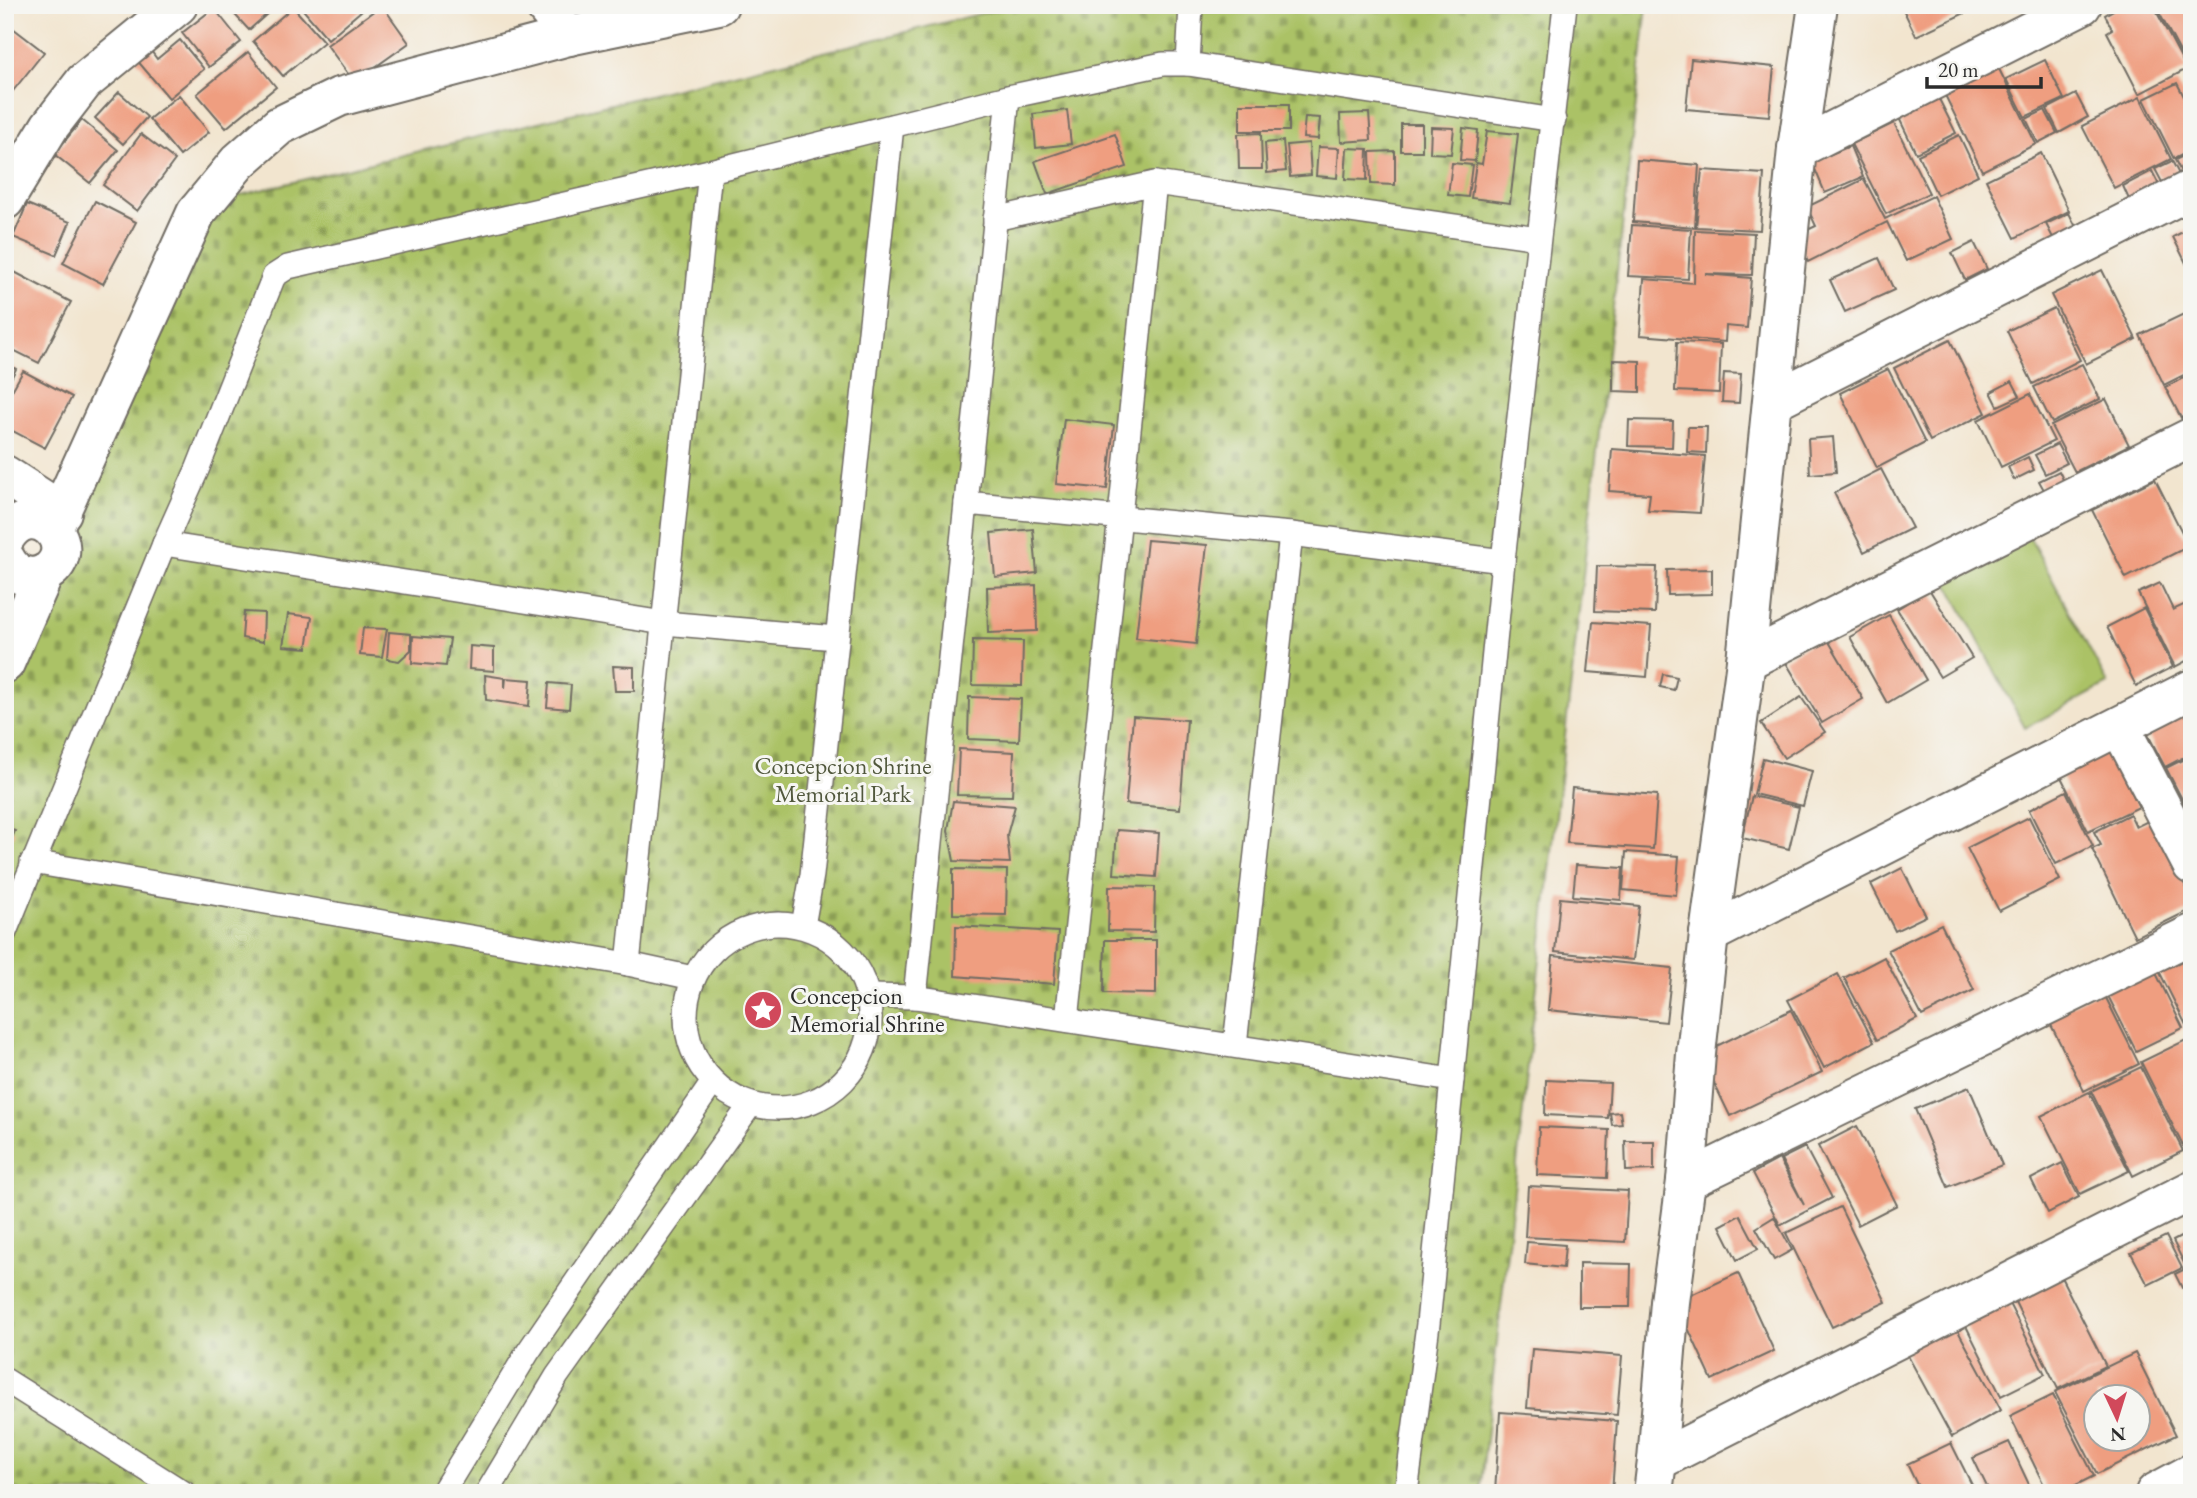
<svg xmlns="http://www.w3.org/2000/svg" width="2197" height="1498" font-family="'EB Garamond',serif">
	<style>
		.cemetery { fill: url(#cemetery-stones); stroke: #6b7648; stroke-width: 2 }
		.pitch { fill: #abc266; stroke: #6b7648; stroke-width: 2 }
		.building { fill: #ef9e80; fill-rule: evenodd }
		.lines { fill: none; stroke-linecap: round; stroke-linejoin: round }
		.service-casing { stroke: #716c64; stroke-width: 26 }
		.minor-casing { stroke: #716c64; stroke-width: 42 }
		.service { stroke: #fff; stroke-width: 23 }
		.minor { stroke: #fff; stroke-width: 38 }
		.labels { text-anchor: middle; stroke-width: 6; stroke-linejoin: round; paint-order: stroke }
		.park-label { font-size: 24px; fill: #51583d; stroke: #f6f6f2 }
		.poi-label { font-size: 24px; fill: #2b2b2b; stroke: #f6f6f2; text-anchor: start }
	</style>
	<defs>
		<pattern id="cemetery-stones" width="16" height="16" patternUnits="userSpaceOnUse" patternTransform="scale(1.75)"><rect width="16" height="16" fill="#abc266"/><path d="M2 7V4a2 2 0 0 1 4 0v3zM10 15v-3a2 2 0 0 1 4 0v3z" fill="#8b9e54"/></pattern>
	</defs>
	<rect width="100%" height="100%" fill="#f6f6f2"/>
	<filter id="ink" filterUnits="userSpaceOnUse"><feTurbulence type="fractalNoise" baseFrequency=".0143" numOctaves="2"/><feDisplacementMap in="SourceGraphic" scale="14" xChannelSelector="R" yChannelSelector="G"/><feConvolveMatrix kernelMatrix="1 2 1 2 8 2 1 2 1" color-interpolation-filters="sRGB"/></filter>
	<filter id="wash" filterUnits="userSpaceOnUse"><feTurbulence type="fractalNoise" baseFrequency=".00686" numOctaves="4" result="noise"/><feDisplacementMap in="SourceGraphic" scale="28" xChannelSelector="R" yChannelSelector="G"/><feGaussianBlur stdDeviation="1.57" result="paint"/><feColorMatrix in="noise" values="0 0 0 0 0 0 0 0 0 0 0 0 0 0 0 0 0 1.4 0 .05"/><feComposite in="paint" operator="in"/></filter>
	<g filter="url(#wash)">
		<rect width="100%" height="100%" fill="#f2e5cf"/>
		<path class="cemetery" d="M1016 5H1647L1480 1493H22L5 1482V694L212 202Z"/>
		<path class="pitch" d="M2028 534 2108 684 2025 728 1945 578Z"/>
		<g id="blocks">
			<g class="building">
				<path d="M226 5H277L249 30Z"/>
				<path d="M299 5H368L328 39Z"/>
				<path d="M382 5 409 43 354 82 327 45Z"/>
				<path d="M1901 5H1964L1967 12 1916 36Z"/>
				<path d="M2122 5H2146L2149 10 2154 7 2187 69 2139 94 2107 32 2112 29 2105 15Z"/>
				<path d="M2155 5H2192V62L2187 65Z"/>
				<path d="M293 7 324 42 283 76 253 41Z"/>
				<path d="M214 8 241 42 209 67 182 33Z"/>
				<path d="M5 22 44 52 5 101Z"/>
				<path d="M180 40 204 69 169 98 136 59 149 48 157 59Z"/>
				<path d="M248 52 276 87 226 128 197 94Z"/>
				<path d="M1691 59 1774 67 1769 116 1686 109Z"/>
				<path d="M2045 60 2064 99 2025 117 2006 79Z"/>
				<path d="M1998 67 2036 144 1982 171 1944 93Z"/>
				<path d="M2177 83 2192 112V150L2174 159 2144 99Z"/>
				<path d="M119 92 147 117 123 144 95 118Z"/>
				<path d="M2076 94 2088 117 2059 133 2047 109Z"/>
				<path d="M179 95 209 132 180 156 149 119Z"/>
				<path d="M2140 97 2171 159 2114 188 2082 126Z"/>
				<path d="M1939 99 1956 133 1916 153 1899 118Z"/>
				<rect x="1240" y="104" width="49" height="27"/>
				<path d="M1067 110 1071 144 1036 148 1033 114Z"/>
				<path d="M2045 110 2057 133 2038 143 2026 119Z"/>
				<path d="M1369 113 1371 140 1341 142 1340 114Z"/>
				<path d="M1305 117 1320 118 1318 139 1303 138Z"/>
				<path d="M82 120 118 150 90 183 54 154Z"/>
				<path d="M1894 123 1929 193 1886 214 1851 144Z"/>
				<rect x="1401" y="124" width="21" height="27"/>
				<path d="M1431 127 1454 128 1451 154 1430 153Z"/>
				<path d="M1463 128 1478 130 1475 161 1460 160Z"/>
				<path d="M1487 131 1518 134 1510 203 1471 198 1476 163 1482 164Z"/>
				<path d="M1261 133 1262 169H1239L1238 134Z"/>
				<path d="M141 134 175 160 137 211 103 185Z"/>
				<path d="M1115 134 1127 167 1047 194 1035 161Z"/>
				<path d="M1959 135 1978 175 1937 195 1918 155Z"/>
				<path d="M1283 141 1286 171 1267 173 1265 143Z"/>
				<path d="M1309 143 1311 175 1290 177 1287 145Z"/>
				<path d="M1850 146 1863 177 1825 193 1812 162Z"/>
				<path d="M1318 147 1339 148 1337 178 1316 176Z"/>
				<path d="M1347 148 1368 149 1367 180 1345 179Z"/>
				<path d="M1395 151V185L1371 184 1370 152Z"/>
				<path d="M2192 152V170L2182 174 2175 160Z"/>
				<path d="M2041 153 2069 211 2015 238 1986 180Z"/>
				<path d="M1637 160 1699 165 1695 227 1633 222Z"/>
				<path d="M2172 161 2181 178 2164 186 2155 169Z"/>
				<path d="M1452 163 1472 165 1468 197 1448 195Z"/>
				<path d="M1702 170 1764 174 1760 230 1696 227Z"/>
				<path d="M2152 171 2161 189 2131 204 2123 186Z"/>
				<path d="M1864 179 1885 219 1933 196 1953 239 1906 261 1887 222 1808 262 1795 236 1816 226 1807 207Z"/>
				<path d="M95 201 136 222 103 284 63 263Z"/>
				<path d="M27 204 70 222 56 255 13 237Z"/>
				<path d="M2069 213 2078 231 2055 242 2046 224Z"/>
				<path d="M1632 225 1691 229 1688 279 1628 276Z"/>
				<path d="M2192 227V275L2173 237Z"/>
				<path d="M1695 230 1754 233 1752 275 1705 274 1751 278 1747 328 1726 326 1725 342 1640 335 1644 279 1694 283Z"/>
				<path d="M1974 242 1987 269 1965 280 1952 253Z"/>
				<path d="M1879 258 1894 290 1845 312 1830 280Z"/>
				<path d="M5 267 71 302 39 363 5 346Z"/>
				<path d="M2102 270 2136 339 2086 364 2051 295Z"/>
				<path d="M2054 308 2080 360 2033 384 2007 331Z"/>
				<path d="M2188 312 2192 319V371L2164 385 2140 335Z"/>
				<path d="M1950 340 1986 413 1930 441 1894 368Z"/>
				<path d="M1677 342 1721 344 1719 393 1675 391Z"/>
				<path d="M1613 360 1640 361V392L1613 391Z"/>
				<path d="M5 363 16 369 5 390Z"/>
				<path d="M2082 364 2100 399 2052 423 2034 387Z"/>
				<path d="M1888 369 1925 443 1877 468 1840 393Z"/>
				<path d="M23 371 72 397 45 448 5 427V403Z"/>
				<path d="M1724 373 1741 374 1739 403 1722 402Z"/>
				<path d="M2192 374V413L2181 418 2165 387Z"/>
				<path d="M2012 381 2020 396 1998 406 1991 392Z"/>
				<path d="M2030 394 2054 441 2001 467 1978 420Z"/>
				<path d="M2106 399 2129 445 2075 472 2051 426Z"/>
				<path d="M1064 419 1114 425 1107 489 1056 484Z"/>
				<path d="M1629 420 1673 421 1672 447 1628 446Z"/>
				<path d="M1688 427H1707L1706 453 1687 452Z"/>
				<path d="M1833 437 1836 472 1810 474 1808 439Z"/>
				<path d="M2057 444 2067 463 2045 474 2035 455Z"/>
				<path d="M1612 449 1705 456 1700 513 1648 510 1650 494 1609 491Z"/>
				<path d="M2028 457 2034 470 2014 480 2008 467Z"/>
				<path d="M1881 469 1912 528 1864 552 1834 493Z"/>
				<path d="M2059 471 2067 488 2048 497 2039 481Z"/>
				<path d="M2155 479 2189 546 2126 578 2092 510Z"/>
				<path d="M1033 529 1037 573 995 577 991 533Z"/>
				<path d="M1147 540 1207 545 1196 644 1136 638Z"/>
				<path d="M2192 548V567L2184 552Z"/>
				<path d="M1597 566 1657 567 1655 613 1595 611Z"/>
				<path d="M1712 569V594L1668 595 1667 570Z"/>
				<path d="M2160 583 2173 610 2192 601V658L2175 667 2138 593Z"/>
				<path d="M1036 585 1037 631 988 633 987 587Z"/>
				<path d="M1929 589 1972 658 1940 677 1897 609Z"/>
				<path d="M2144 608 2173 667 2136 686 2107 627Z"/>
				<path d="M244 612 264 613 263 642 242 638Z"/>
				<path d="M288 614 312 617 307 648 283 646Z"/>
				<path d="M1889 615 1926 680 1887 703 1850 637Z"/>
				<path d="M1593 622 1651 626 1647 677 1588 672Z"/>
				<path d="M363 628 387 629 382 657 360 655Z"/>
				<path d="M389 632 411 634V650L399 661 387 659Z"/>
				<path d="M1825 635 1863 699 1822 723 1784 659Z"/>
				<path d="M413 636 450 639 446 666 412 663Z"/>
				<path d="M973 640 1023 641 1022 686 972 685Z"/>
				<path d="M470 646 494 648V671L469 669Z"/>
				<path d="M613 666 634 667V691H615Z"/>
				<path d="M1663 674 1677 677 1674 690 1660 687Z"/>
				<path d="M485 675 505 678V688L506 678 531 680 529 706 486 700Z"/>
				<path d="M549 683 571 685 569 709 547 707Z"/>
				<path d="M969 697 1021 699 1019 741 968 739Z"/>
				<path d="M1801 697 1825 732 1784 758 1761 723Z"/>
				<path d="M2192 706V753L2165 767 2145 729Z"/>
				<path d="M1133 716 1187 720 1180 809 1126 804Z"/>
				<path d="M2107 742 2139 807 2088 831 2056 767Z"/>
				<path d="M959 749 1014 752 1012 796 957 795Z"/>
				<path d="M2192 755V799L2184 803 2166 768Z"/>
				<path d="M1763 758 1812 771 1803 806 1754 794Z"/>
				<path d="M1572 788 1657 795 1653 849 1567 843Z"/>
				<path d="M2066 791 2093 846 2056 864 2029 810Z"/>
				<path d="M1752 796 1799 807 1789 849 1742 838Z"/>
				<path d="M953 801 1015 806 1007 835 1010 863 954 861 948 830Z"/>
				<path d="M2130 814 2136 827 2152 819 2192 899V909L2135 937 2092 849 2101 845 2094 832Z"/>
				<path d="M2029 817 2060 880 1999 911 1967 848Z"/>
				<path d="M5 827 15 831 5 853Z"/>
				<path d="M1117 830 1159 833 1156 877 1114 874Z"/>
				<path d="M1626 852 1679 856 1676 895 1623 890Z"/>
				<path d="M1576 865 1623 868 1621 900 1573 896Z"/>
				<path d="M1902 868 1926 916 1895 931 1871 884Z"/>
				<path d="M953 869 1007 870 1006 915 953 914Z"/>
				<path d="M1109 886 1155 887 1154 932 1108 931Z"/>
				<path d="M1560 898 1639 906 1633 960 1555 952Z"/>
				<path d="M1941 924 1974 990 1922 1016 1888 950Z"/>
				<path d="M956 926 1058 932 1054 984 955 976Z"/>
				<path d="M1105 940H1156V994L1104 993Z"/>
				<path d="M2192 950V1037L2157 967Z"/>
				<path d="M1553 956 1672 968 1666 1022 1548 1010Z"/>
				<path d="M1884 957 1917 1019 1877 1040 1844 978Z"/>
				<path d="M2152 965 2183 1028 2136 1051 2104 988Z"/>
				<path d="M1838 974 1874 1042 1824 1068 1788 1000Z"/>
				<path d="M2102 990 2139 1064 2084 1091 2047 1017Z"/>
				<path d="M1791 1010 1822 1072 1730 1116 1700 1054Z"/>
				<path d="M2190 1038 2192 1043V1142L2183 1146 2141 1062Z"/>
				<path d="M2141 1067 2183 1151 2133 1176 2091 1091Z"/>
				<path d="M1546 1080 1610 1083 1608 1118 1545 1115Z"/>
				<path d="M1969 1087 2002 1165 1948 1187 1915 1109Z"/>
				<path d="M2089 1092 2129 1171 2080 1194 2041 1116Z"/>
				<path d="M1620 1112 1622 1124 1612 1125 1610 1113Z"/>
				<path d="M1857 1126 1897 1205 1858 1225 1818 1146Z"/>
				<path d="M1539 1127 1609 1130 1607 1178 1537 1175Z"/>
				<path d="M1625 1141H1654V1170L1626 1171Z"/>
				<path d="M1805 1147 1832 1198 1780 1225 1753 1173 1779 1159 1804 1205 1781 1159Z"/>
				<path d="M2062 1163 2079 1197 2048 1213 2031 1179Z"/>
				<path d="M1528 1186 1628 1191 1625 1242 1525 1237Z"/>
				<path d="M1840 1207 1886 1302 1832 1327 1786 1233Z"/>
				<path d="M1740 1215 1758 1249 1737 1260 1720 1226Z"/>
				<path d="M1774 1217 1792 1250 1774 1260 1756 1228Z"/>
				<path d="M2192 1231V1279L2173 1241Z"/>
				<path d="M2166 1236 2182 1268 2148 1285 2131 1253Z"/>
				<path d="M1527 1242 1565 1245 1563 1268 1525 1264Z"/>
				<path d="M1579 1263 1631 1264 1630 1307H1579Z"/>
				<path d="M2185 1269 2192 1284 2182 1288 2175 1274Z"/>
				<path d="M1738 1273 1774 1351 1712 1380 1676 1302Z"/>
				<path d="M2061 1277 2106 1366 2058 1389 2014 1300Z"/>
				<path d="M2003 1292 2045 1374 2001 1396 1960 1314Z"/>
				<path d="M1951 1318 2001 1410 1952 1437 1902 1345Z"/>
				<path d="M1532 1349 1622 1356 1617 1415 1527 1408Z"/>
				<path d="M2135 1353 2176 1435 2097 1474 2055 1392ZM2096 1396H2138V1438H2096Z"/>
				<path d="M2053 1395 2094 1476 2060 1493H2048L2010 1416Z"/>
				<path d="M1500 1412 1617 1421 1612 1493H1495Z"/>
				<path d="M2009 1442 2033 1493H1990L1973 1458Z"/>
				<path d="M1951 1443 1976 1493H1921L1907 1464Z"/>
			</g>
		</g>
	</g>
	<g filter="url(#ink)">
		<use href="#blocks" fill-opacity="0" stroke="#716c64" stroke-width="2"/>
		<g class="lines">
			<g class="service-casing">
				<g id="service">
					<path d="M1188 64 1191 5"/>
					<path d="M995 219 1155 183 1538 238"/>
					<path d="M966 503 1291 534 1503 561"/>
					<path d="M164 544 664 623 836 638"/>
					<path d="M32 862 628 964 693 978"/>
					<circle cx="778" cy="1016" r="92"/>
					<path d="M803 926 812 875 892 126"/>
					<path d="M5 932 164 544 197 470 274 276 288 267 710 171 1008 97 1163 64H1188L1554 120"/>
					<path d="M628 964 710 171"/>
					<path d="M869 996 915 997 1452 1080"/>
					<path d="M915 997 1008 97"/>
					<path d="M1067 1020 1155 183"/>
					<path d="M1235 1045 1291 534"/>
					<path d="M5 1380 184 1493"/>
					<path d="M442 1493 528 1352 713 1082"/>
					<path d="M487 1493 557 1376 751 1104"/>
					<path d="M1406 1493 1428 1324 1503 561 1565 5"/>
				</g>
			</g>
			<g class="minor-casing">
				<g id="minor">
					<path d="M544 5 569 36"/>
					<path d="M1797 149 2082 5"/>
					<path d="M5 200 50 126 84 82 178 5"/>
					<path d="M1773 401 2192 189"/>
					<path d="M5 475 62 512"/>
					<path d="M53 529 196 213 238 162 279 126 339 97 569 36 719 5"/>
					<path d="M5 538C32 494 82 542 50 570 44 575 37 577 30 577 18 576 10 568 5 558"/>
					<path d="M1746 661 2192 437"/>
					<path d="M5 663 44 574"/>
					<path d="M2120 727 2192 865"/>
					<path d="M1709 934 2192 689"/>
					<path d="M1686 1181 2192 934"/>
					<path d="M1657 1461 2192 1190"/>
					<path d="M1653 1493 1657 1461 1670 1302 1686 1181 1696 1054 1709 934 1746 661 1797 149 1818 5"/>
					<path d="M2155 1493 2192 1473"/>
				</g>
			</g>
			<use href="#service" class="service"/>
			<use href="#minor" class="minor"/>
		</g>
	</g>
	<defs>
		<g id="sight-disc" transform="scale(2.0125)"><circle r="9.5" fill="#d1495b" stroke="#f6f6f2"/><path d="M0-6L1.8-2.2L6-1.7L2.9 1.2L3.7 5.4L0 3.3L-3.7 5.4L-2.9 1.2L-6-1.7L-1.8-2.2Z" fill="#fff"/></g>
	</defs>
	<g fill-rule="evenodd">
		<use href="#sight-disc" x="763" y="1010"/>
	</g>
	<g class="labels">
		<g class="park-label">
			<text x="843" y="774">Concepcion Shrine<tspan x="843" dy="28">Memorial Park</tspan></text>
		</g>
		<g class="poi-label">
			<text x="790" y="1004">Concepcion<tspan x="790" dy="28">Memorial Shrine</tspan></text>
		</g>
	</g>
	<rect width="2197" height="1498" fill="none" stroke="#f6f6f2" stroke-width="28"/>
	<g transform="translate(2117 1418) rotate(176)"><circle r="33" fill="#f6f6f2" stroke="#a5a5a2" stroke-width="2"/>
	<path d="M0-5L12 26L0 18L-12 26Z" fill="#d1495b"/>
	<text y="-10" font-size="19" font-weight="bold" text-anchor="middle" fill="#2b2b2b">N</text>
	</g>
	<path d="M1927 77v10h114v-10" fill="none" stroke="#2b2b2b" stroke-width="3.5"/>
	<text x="1938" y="77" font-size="21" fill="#2b2b2b" stroke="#f6f6f2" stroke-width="5" paint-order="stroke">20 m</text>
</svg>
